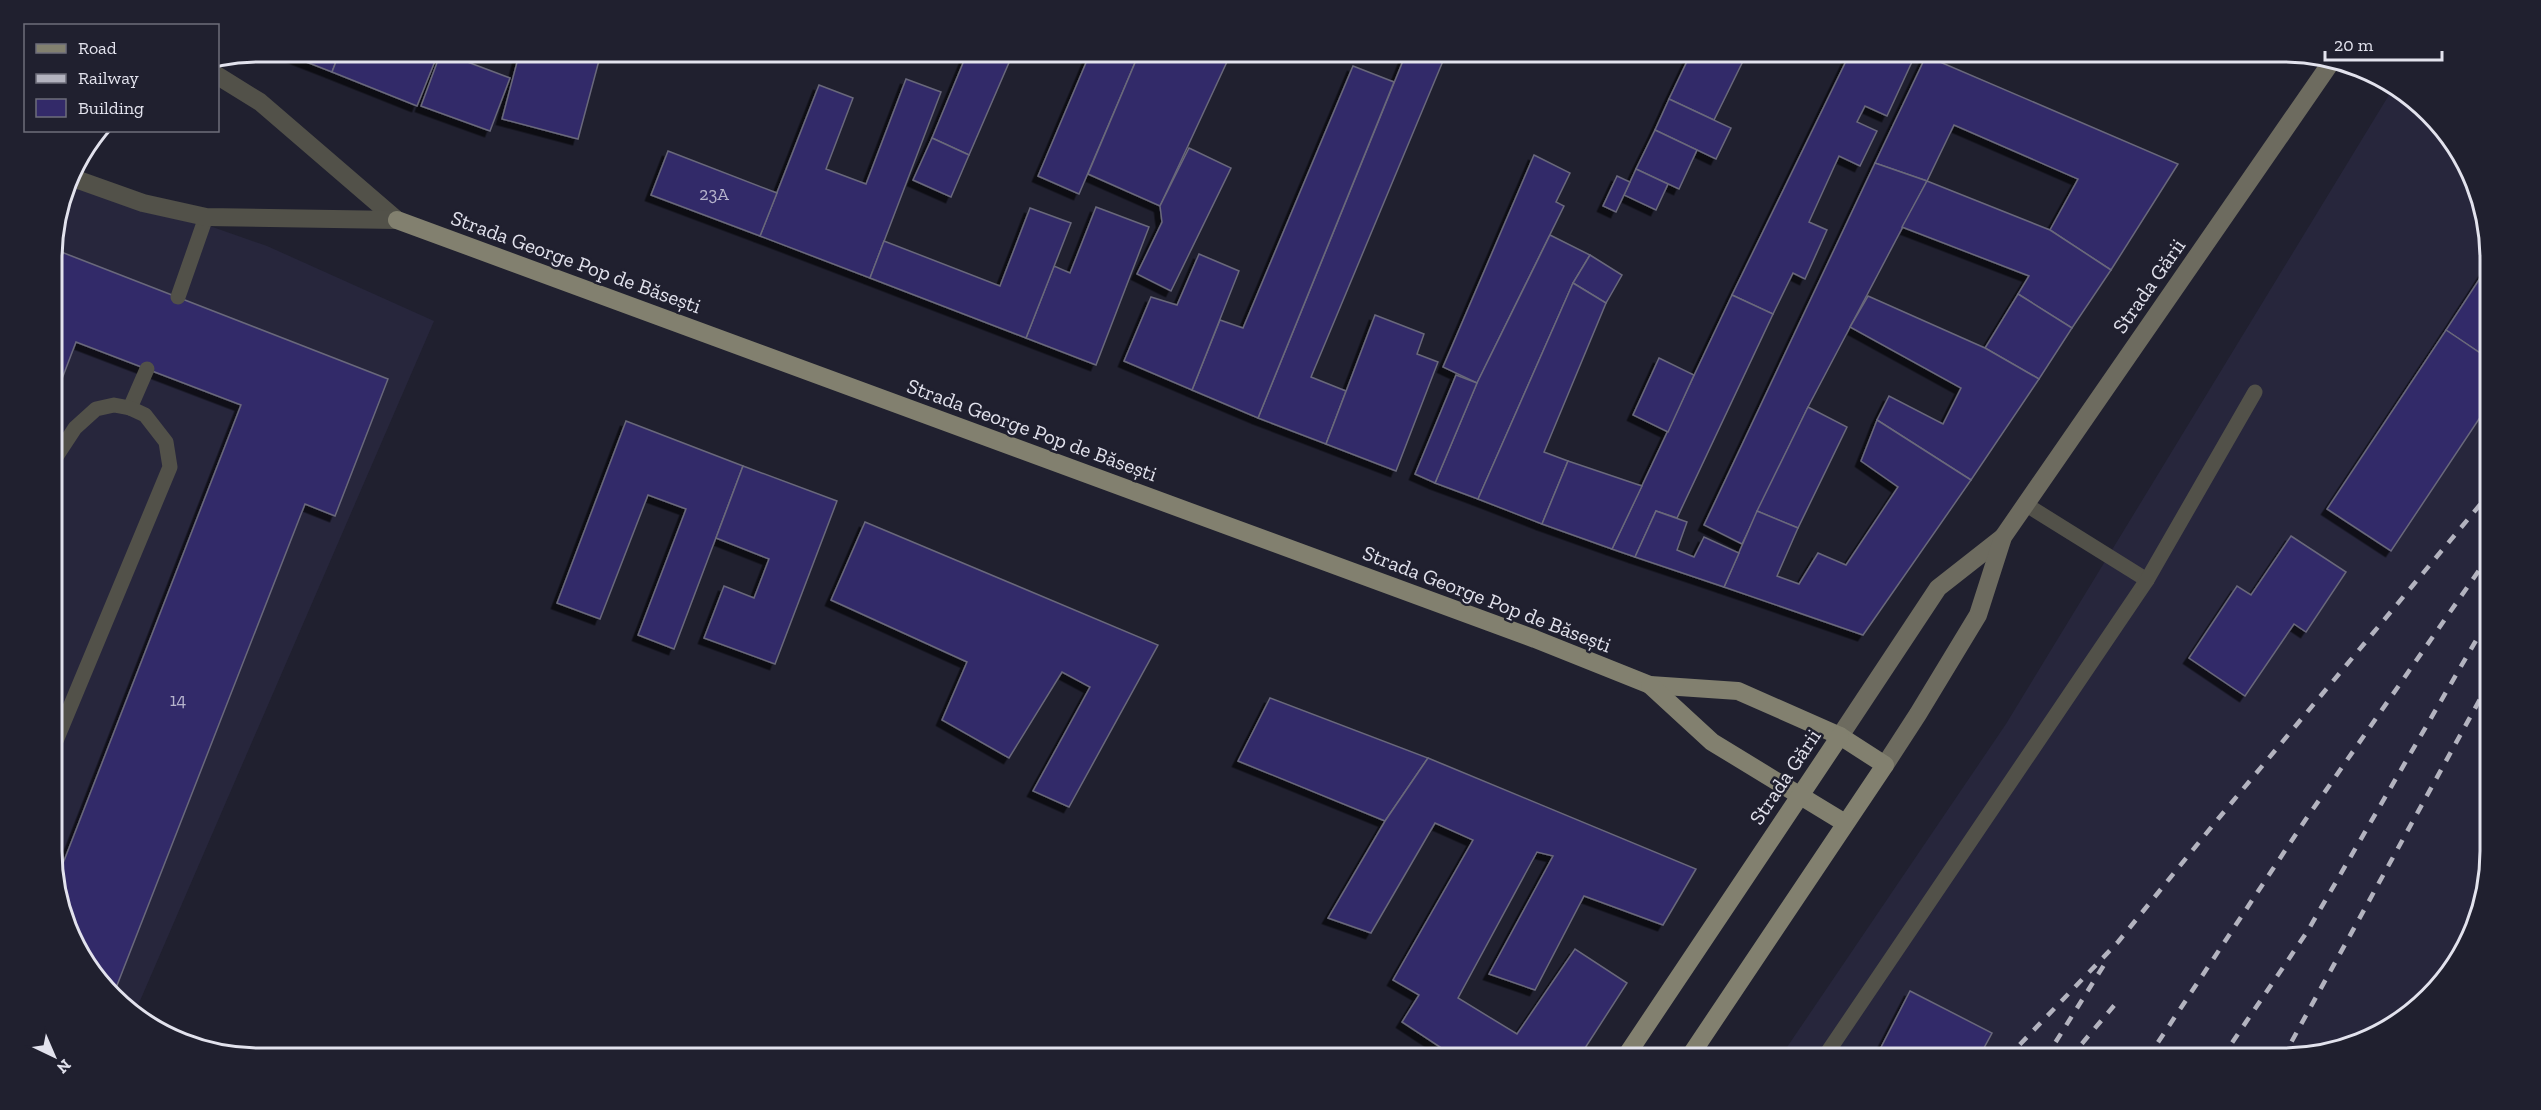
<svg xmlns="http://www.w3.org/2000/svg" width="2541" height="1110" font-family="'Zilla Slab',serif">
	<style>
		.built { fill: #27263c }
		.building { fill: #332a69; stroke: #69687b; stroke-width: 1.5; filter: url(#shadow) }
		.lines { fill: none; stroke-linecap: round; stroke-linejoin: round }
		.lane { stroke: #525149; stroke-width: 15 }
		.street { stroke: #525149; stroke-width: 18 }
		.secondary { stroke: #6d6b5f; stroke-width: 18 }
		.primary { stroke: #82806f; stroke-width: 18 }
		.rail { stroke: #b3b3bf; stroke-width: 4.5; stroke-dasharray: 10 10; stroke-linecap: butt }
		.labels { text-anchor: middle; stroke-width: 5; stroke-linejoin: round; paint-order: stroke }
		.number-label { font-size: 18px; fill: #b6b4cc }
		.street-label { font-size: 21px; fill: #e2e2ed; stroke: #20202f }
		.rim { fill: none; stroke: #e2e2ed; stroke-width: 3 }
	</style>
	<defs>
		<filter id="shadow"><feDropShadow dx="-5.5" dy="5.5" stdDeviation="0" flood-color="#0009"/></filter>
	</defs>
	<rect width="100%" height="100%" fill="#20202f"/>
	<g class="built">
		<path d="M2392 90 2447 132 2488 232 2490 851 2474 930 2447 978 2398 1024 2295 1059H1779L2006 724Z"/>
		<path d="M70 177 267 246 434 321 136 1010 94 978 53 879 51 245Z"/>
	</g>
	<g class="building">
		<path d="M278 51H340L332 72Z"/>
		<path d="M340 51H439L417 106 332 72Z"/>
		<path d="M520 51 601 53 578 139 502 119Z"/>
		<path d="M968 51H1014L969 155 932 138Z"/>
		<path d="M1091 51H1140L1079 194 1038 176Z"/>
		<path d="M1140 51H1232L1160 206 1088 174Z"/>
		<path d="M1407 51H1418L1443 61 1311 377 1346 391 1326 444 1258 418Z"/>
		<path d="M1692 51H1748L1714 120 1669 99Z"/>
		<path d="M1851 51H1917L1887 116 1865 106 1857 122 1877 131 1860 166 1839 156 1809 222 1827 230 1805 279 1793 273 1773 314 1732 295Z"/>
		<path d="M441 52 510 78 490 131 421 106Z"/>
		<path d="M1926 56 2178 164 2111 270 2050 230 2078 179 1954 125 1927 181 1875 163Z"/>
		<path d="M1353 66 1394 82 1258 418 1192 390 1220 320 1243 328Z"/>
		<path d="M906 79 941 92 870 278 760 236 819 85 853 98 826 169 866 184Z"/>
		<path d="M1669 99 1731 128 1716 159 1655 130Z"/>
		<path d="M1655 130 1697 150 1679 189 1636 169Z"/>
		<path d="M932 138 969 155 951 197 913 180Z"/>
		<path d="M1189 148 1231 168 1171 291 1137 274 1162 222 1160 206Z"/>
		<path d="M668 151 777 193 760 236 651 195Z"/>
		<path d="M1534 155 1570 173 1556 202 1564 206 1477 383 1443 367Z"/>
		<path d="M1875 163 1927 181 1808 407 1742 544 1704 525Z"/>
		<path d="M1636 169 1668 184 1656 210 1624 195Z"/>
		<path d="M1617 176 1630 182 1616 212 1603 206Z"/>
		<path d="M1927 181 2050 230 2111 270 2072 328 2018 294 2029 276 1902 227Z"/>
		<path d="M1096 207 1149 227 1096 365 1026 338 1054 266 1070 273Z"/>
		<path d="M1030 208 1071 223 1026 338 870 278 884 241 1000 286Z"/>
		<path d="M1550 235 1590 255 1573 283 1478 499 1435 483 1477 383Z"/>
		<path d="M51 248 388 379 335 516 305 504 114 993 94 978 55 884 241 405 76 342 52 405Z"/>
		<path d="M1199 254 1239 271 1192 390 1124 361 1151 297 1177 305Z"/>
		<path d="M1590 255 1622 275 1606 303 1573 283Z"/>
		<path d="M2488 266 2489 359 2446 330Z"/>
		<path d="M1573 283 1606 303 1544 452 1568 461 1542 524 1478 499Z"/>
		<path d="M2018 294 2072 328 2039 379 1985 348Z"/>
		<path d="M1732 295 1773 314 1677 518 1656 511 1635 557 1612 549Z"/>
		<path d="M1868 296 1985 348 2039 379 1971 480 1877 420 1889 396 1943 424 1961 388 1850 327Z"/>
		<path d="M1375 315 1424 334 1417 354 1438 362 1396 471 1326 444Z"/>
		<path d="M2446 330 2489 359V404L2391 551 2327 509Z"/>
		<path d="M1659 358 1694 375 1668 432 1633 415Z"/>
		<path d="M1456 375 1477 383 1435 483 1415 474Z"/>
		<path d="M1808 407 1847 427 1798 528 1757 511Z"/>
		<path d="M1877 420 1971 480 1863 635 1724 587 1757 511 1798 528 1777 576 1799 584 1818 553 1846 565 1898 487 1861 461Z"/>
		<path d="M626 421 743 466 674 649 638 635 686 509 648 495 600 619 557 603Z"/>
		<path d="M1568 461 1642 486 1612 549 1542 524Z"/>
		<path d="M743 466 837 501 775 664 704 638 724 586 754 598 769 559 716 538Z"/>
		<path d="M1656 511 1687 522 1677 550 1694 557 1704 537 1739 553 1724 587 1635 557Z"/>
		<path d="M865 522 1158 645 1069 807 1033 791 1090 687 1062 672 1009 758 942 720 967 662 831 600Z"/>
		<path d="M2291 536 2346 572 2306 632 2294 624 2245 696 2189 658 2237 586 2251 595Z"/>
		<path d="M1270 698 1428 758 1385 821 1238 761Z"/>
		<path d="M1428 758 1696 869 1663 925 1584 896 1535 990 1489 974 1553 856 1537 852 1458 998 1517 1034 1575 949 1627 983 1578 1059H1458L1402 1022 1419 995 1393 980 1473 840 1435 823 1371 933 1328 918 1385 821Z"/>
		<path d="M1910 991 1992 1033 1978 1059H1875Z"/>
	</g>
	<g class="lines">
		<g class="lane">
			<path d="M178 297 206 217"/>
			<path d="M130 408 147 369"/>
			<path d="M52 463 75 428 96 409 114 405 130 408 145 415 166 442 170 467 53 748"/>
			<path d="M2025 504 2147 580"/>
			<path d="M1823 1059 2147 580 2255 392"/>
		</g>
		<g class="street">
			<path d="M218 76 260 102 397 220"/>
			<path d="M70 177 143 203 206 217 397 220"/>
		</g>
		<g class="secondary">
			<path d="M1840 736 1938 588 2003 537"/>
			<path d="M1885 765 1918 714 1978 615 2003 537 2332 61"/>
		</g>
		<g class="primary">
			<path d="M397 220 1535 639 1650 685 1738 691 1840 736 1885 765 1688 1059"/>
			<path d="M1650 685 1712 742 1845 823"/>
			<path d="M1624 1059 1840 736"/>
		</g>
		<g class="rail">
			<path d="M2006 1059 2118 942 2218 819 2489 494"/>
			<path d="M2045 1059 2104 965"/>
			<path d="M2069 1059 2117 1002"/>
			<path d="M2147 1059 2306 819 2489 556"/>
			<path d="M2221 1059 2307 932 2489 618"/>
			<path d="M2282 1059 2490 681"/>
		</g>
	</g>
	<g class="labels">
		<g class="number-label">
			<text x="714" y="200">23A</text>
			<text x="178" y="706">14</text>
		</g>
		<g class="street-label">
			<text transform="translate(576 262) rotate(20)" y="7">Strada George Pop de Băsești</text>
			<text transform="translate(2149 286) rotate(-55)" y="7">Strada Gării</text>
			<text transform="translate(1032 430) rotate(20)" y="7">Strada George Pop de Băsești</text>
			<text transform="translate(1487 599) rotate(21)" y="7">Strada George Pop de Băsești</text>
			<text transform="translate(1785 777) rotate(-56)" y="7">Strada Gării</text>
		</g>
	</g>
	<path d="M0 0H2541V1110H0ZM259 62H2283A197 197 0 0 1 2480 259V851A197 197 0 0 1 2283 1048H259A197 197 0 0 1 62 851V259A197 197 0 0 1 259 62Z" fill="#20202f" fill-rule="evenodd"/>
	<path class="rim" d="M259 62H2283A197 197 0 0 1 2480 259V851A197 197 0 0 1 2283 1048H259A197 197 0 0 1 62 851V259A197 197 0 0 1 259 62Z"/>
	<rect x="24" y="24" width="195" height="108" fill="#20202f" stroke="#6e6e7b" stroke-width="1.5"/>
	<rect x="36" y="44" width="30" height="9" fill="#82806f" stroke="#6e6e7b" stroke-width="1.5"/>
	<text x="78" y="54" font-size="18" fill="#e2e2ed">Road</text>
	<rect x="36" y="74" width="30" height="9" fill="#b3b3bf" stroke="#6e6e7b" stroke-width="1.5"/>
	<text x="78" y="84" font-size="18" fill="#e2e2ed">Railway</text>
	<rect x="36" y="99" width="30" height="18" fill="#332a69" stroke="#6e6e7b" stroke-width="1.5"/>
	<text x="78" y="114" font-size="18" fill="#e2e2ed">Building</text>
	<g transform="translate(54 1056) rotate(136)" stroke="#20202f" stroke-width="4.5" paint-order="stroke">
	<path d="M0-4.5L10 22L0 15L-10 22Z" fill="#e2e2ed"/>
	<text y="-9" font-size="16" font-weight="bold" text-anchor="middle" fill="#e2e2ed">N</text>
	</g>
	<path d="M2325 51v9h117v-9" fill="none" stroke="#e2e2ed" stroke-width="3"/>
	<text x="2334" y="51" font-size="18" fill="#e2e2ed" stroke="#20202f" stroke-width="4.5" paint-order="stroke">20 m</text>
</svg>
